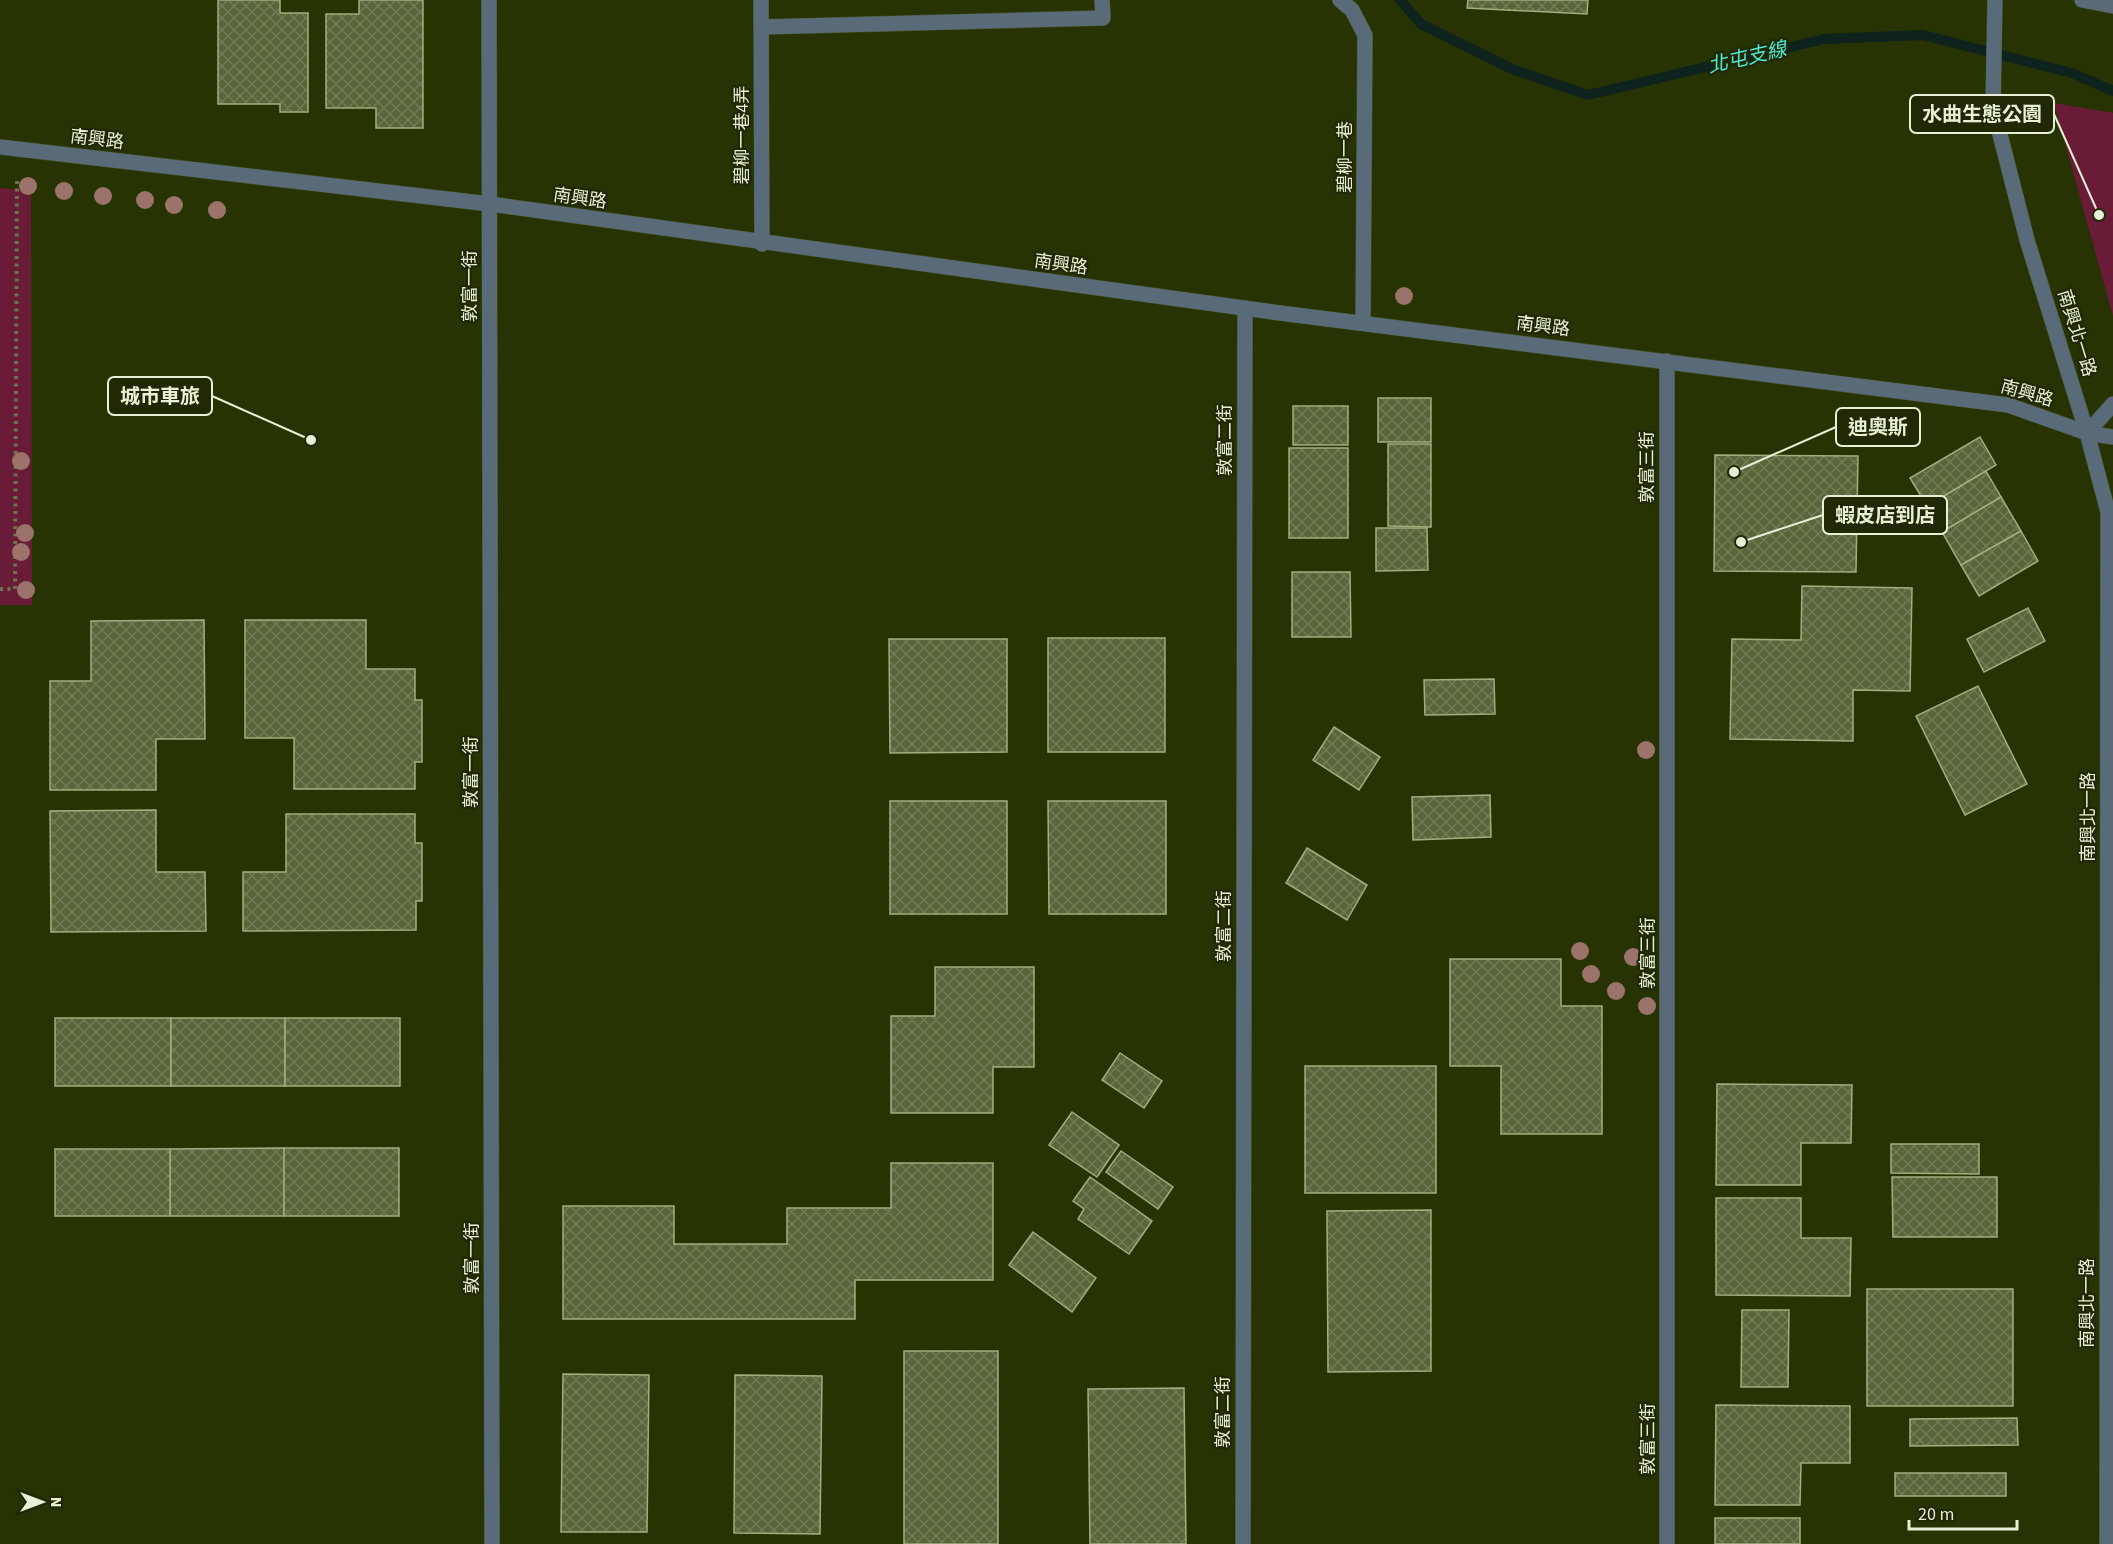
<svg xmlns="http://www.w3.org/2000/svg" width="2113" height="1544" font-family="'Source Sans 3','Noto Sans TC',sans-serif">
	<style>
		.green { fill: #691b38 }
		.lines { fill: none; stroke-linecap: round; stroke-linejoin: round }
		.stream { stroke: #0e221e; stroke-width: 10 }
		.building { fill: url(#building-cross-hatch); stroke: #a0af7e; stroke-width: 1.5 }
		.service-casing { stroke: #475125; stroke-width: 16 }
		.minor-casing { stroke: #475125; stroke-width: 16 }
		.path { stroke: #6b754d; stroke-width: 4; stroke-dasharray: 3 4.5; stroke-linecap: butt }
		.service { stroke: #596b79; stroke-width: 15 }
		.minor { stroke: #596b79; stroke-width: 15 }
		.tree { fill: #9b736a }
		.labels { text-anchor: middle; stroke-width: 4.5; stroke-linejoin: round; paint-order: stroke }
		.street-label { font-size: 18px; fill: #e7efd6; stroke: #202805 }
		.water-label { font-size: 20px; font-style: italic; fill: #4fead4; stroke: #202805 }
		.leader { fill: none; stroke: #e7efd6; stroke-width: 2 }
		.callout-dot { fill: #e7efd6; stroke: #202805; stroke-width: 2 }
		.callout { fill: #202805; stroke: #e7efd6; stroke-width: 2 }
		.callout-label { font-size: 20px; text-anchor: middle; font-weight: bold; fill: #e7efd6 }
	</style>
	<defs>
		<pattern id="building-cross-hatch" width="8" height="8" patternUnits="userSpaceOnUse" patternTransform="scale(1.5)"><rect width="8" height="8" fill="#596639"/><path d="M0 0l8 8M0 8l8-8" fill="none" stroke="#717c55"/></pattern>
	</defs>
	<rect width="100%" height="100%" fill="#283303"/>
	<g class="green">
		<path d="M2054 103 2113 113V316Z"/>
		<path d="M0 188 31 191 32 605H0Z"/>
	</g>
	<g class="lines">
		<path class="stream" d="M1400 0 1421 24 1512 69 1588 95 1824 39 1923 35 2072 73 2113 91"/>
	</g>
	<g class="building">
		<path d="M218 0H280V13H308V112H280V104H218Z"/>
		<path d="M359 0H423V128H376V108H326V14H359Z"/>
		<path d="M1468 0H1588L1587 14 1467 8Z"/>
		<rect x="1378" y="398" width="53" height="44"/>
		<rect x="1293" y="406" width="55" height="39"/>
		<path d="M1980 437 1996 465 1927 506 1910 478Z"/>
		<path d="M1388 444H1431V527L1388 526Z"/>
		<rect x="1289" y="448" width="59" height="90"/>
		<path d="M1715 455 1858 456 1856 572 1714 571Z"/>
		<path d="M1986 471 2001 497 1942 532 1927 506Z"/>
		<path d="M2001 497 2021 531 1961 565 1942 532Z"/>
		<path d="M1376 528H1427L1428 570 1376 571Z"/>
		<path d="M2021 531 2038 561 1979 596 1961 565Z"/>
		<path d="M1292 572H1350L1351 637H1292Z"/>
		<path d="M1802 586 1912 588 1910 691 1853 690V741L1730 739 1732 639 1801 640Z"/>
		<path d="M2028 608 2045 641 1984 672 1967 639Z"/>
		<path d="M204 620 205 739H156V790H50V681H91V621Z"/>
		<path d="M245 620H366V669H415V700H422V762H415V789H294V738H245Z"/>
		<rect x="1048" y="638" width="117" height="114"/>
		<path d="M889 639H1007V752L890 753Z"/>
		<path d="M1494 679 1495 714 1425 715 1424 680Z"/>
		<path d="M1978 686 2027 784 1965 815 1916 716Z"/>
		<path d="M1334 727 1380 757 1359 790 1313 760Z"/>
		<path d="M1490 795 1491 837 1413 840 1412 797Z"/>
		<rect x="890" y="801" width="117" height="113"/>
		<path d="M1048 801H1166V914H1049Z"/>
		<path d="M156 810V872H205L206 931 51 932 50 811Z"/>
		<path d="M286 814H415V843H422V901H416V930L243 931V872H286Z"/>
		<path d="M1307 848 1367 885 1347 920 1286 883Z"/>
		<path d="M1450 959H1561V1006H1602V1134H1501V1066H1450Z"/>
		<path d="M935 967H1034V1067H993V1113H891V1016H935Z"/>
		<rect x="55" y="1018" width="116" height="68"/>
		<rect x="171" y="1018" width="114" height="68"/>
		<rect x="285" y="1018" width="115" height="68"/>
		<path d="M1120 1053 1162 1081 1144 1108 1102 1080Z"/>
		<rect x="1305" y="1066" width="131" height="127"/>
		<path d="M1717 1084 1852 1085 1851 1143H1801V1185H1716Z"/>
		<path d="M1072 1112 1119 1145 1097 1177 1049 1145Z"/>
		<path d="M1891 1144H1979V1174L1891 1173Z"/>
		<path d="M284 1148V1216H170V1149Z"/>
		<rect x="284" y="1148" width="115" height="68"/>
		<rect x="55" y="1149" width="115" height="67"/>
		<path d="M1121 1151 1173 1187 1158 1209 1106 1172Z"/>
		<path d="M891 1163H993V1280H855V1319H563V1206H674V1244H787V1208H891Z"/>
		<path d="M1090 1177 1152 1221 1129 1254 1078 1219 1084 1209 1073 1201Z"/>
		<path d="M1892 1177H1997V1237H1893Z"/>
		<path d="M1716 1198H1801V1238H1851L1850 1296 1716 1295Z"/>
		<path d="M1431 1210V1371L1328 1372 1327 1211Z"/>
		<path d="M1033 1232 1096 1278 1072 1312 1009 1265Z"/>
		<rect x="1867" y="1289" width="146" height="117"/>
		<path d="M1742 1310H1789L1788 1387H1741Z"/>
		<rect x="904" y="1351" width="94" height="193"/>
		<path d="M563 1374 649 1375 647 1532H561Z"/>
		<path d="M735 1375 822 1376 820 1534 734 1533Z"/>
		<path d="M1184 1388 1186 1544H1090L1088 1389Z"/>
		<path d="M1716 1405 1850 1406V1463H1801L1800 1505H1715Z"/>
		<path d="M2017 1418 2018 1445 1910 1446V1419Z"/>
		<rect x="1895" y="1473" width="111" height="23"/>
		<rect x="1715" y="1518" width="85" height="26"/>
	</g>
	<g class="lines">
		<g class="service-casing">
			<g id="service">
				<path d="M761 0 762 244"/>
				<path d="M1340 0 1352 10 1365 35 1363 322"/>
				<path d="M762 27 1103 18 1102 0"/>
				<path d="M2087 433 2113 404"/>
			</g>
		</g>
		<g class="minor-casing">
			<g id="minor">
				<path d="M489 0 492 1544"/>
				<path d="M1995 0 1993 107 2027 240 2087 433 2108 512 2107 1544"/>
				<path d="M2082 0 2113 6"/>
				<path d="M0 147 490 204 1280 313 2008 405 2087 433 2113 437"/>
				<path d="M1667 361V1544"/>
				<path d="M1243 1544 1245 308"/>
			</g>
		</g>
		<path class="path" d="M0 589H15L17 177"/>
		<use href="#service" class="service"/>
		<use href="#minor" class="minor"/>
	</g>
	<g class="tree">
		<circle cx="28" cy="186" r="9"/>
		<circle cx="64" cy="191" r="9"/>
		<circle cx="103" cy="196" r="9"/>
		<circle cx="145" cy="200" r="9"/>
		<circle cx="174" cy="205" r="9"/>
		<circle cx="217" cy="210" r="9"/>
		<circle cx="1404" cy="296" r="9"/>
		<circle cx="21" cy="461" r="9"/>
		<circle cx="25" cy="533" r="9"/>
		<circle cx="21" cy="552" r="9"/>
		<circle cx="26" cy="590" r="9"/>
		<circle cx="1646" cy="750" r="9"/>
		<circle cx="1580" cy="951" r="9"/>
		<circle cx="1633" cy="957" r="9"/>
		<circle cx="1591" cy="974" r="9"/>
		<circle cx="1616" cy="991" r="9"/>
		<circle cx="1647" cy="1006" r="9"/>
	</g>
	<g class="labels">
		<g class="street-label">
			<text transform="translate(742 135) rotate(-90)" y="6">碧柳一巷4弄</text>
			<text transform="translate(97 139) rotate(7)" y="6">南興路</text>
			<text transform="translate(1345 157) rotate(-90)" y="6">碧柳一巷</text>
			<text transform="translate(580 198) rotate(8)" y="6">南興路</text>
			<text transform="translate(1061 264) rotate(8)" y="6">南興路</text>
			<text transform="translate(470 286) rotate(-90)" y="6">敦富一街</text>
			<text transform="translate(1543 326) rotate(7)" y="6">南興路</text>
			<text transform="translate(2077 333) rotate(73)" y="6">南興北一路</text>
			<text transform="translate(2027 393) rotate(16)" y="6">南興路</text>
			<text transform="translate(1225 440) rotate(-90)" y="6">敦富二街</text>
			<text transform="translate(1647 467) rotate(-90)" y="6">敦富三街</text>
			<text transform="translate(471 772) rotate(-90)" y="6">敦富一街</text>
			<text transform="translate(2088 817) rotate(-90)" y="6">南興北一路</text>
			<text transform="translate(1224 926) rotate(-90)" y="6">敦富二街</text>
			<text transform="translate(1648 953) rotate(-90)" y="6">敦富三街</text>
			<text transform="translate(472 1258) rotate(-90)" y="6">敦富一街</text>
			<text transform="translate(2087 1303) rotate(-90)" y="6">南興北一路</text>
			<text transform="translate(1223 1412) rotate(-90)" y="6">敦富二街</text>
			<text transform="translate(1648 1439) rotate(-90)" y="6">敦富三街</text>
		</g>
		<g class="water-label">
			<text transform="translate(1747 57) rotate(-13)" y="7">北屯支線</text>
		</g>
	</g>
	<path class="leader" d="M2099 215L2054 114M311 440L212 396M1734 472L1836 427M1741 542L1823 515"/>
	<g class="callout-dot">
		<circle cx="2099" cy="215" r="6"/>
		<circle cx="311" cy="440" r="6"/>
		<circle cx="1734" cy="472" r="6"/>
		<circle cx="1741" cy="542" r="6"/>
	</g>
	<g class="callout">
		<rect x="1910" y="95" width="144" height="38" rx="6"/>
		<rect x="108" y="377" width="104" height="38" rx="6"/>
		<rect x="1836" y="408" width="84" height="38" rx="6"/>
		<rect x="1823" y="496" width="124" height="38" rx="6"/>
	</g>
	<g class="callout-label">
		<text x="1982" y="121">水曲生態公園</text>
		<text x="160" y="403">城市車旅</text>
		<text x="1878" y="434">迪奧斯</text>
		<text x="1885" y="522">蝦皮店到店</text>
	</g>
	<g transform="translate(42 1502) rotate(90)" stroke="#202805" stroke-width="4.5" paint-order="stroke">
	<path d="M0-4.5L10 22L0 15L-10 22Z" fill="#e7efd6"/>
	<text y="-9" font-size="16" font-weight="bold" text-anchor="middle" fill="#e7efd6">N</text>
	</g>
	<path d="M1909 1520v9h108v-9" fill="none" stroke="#e7efd6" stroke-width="3"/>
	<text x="1918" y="1520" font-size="18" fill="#e7efd6" stroke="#202805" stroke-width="4.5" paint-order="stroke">20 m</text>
</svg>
